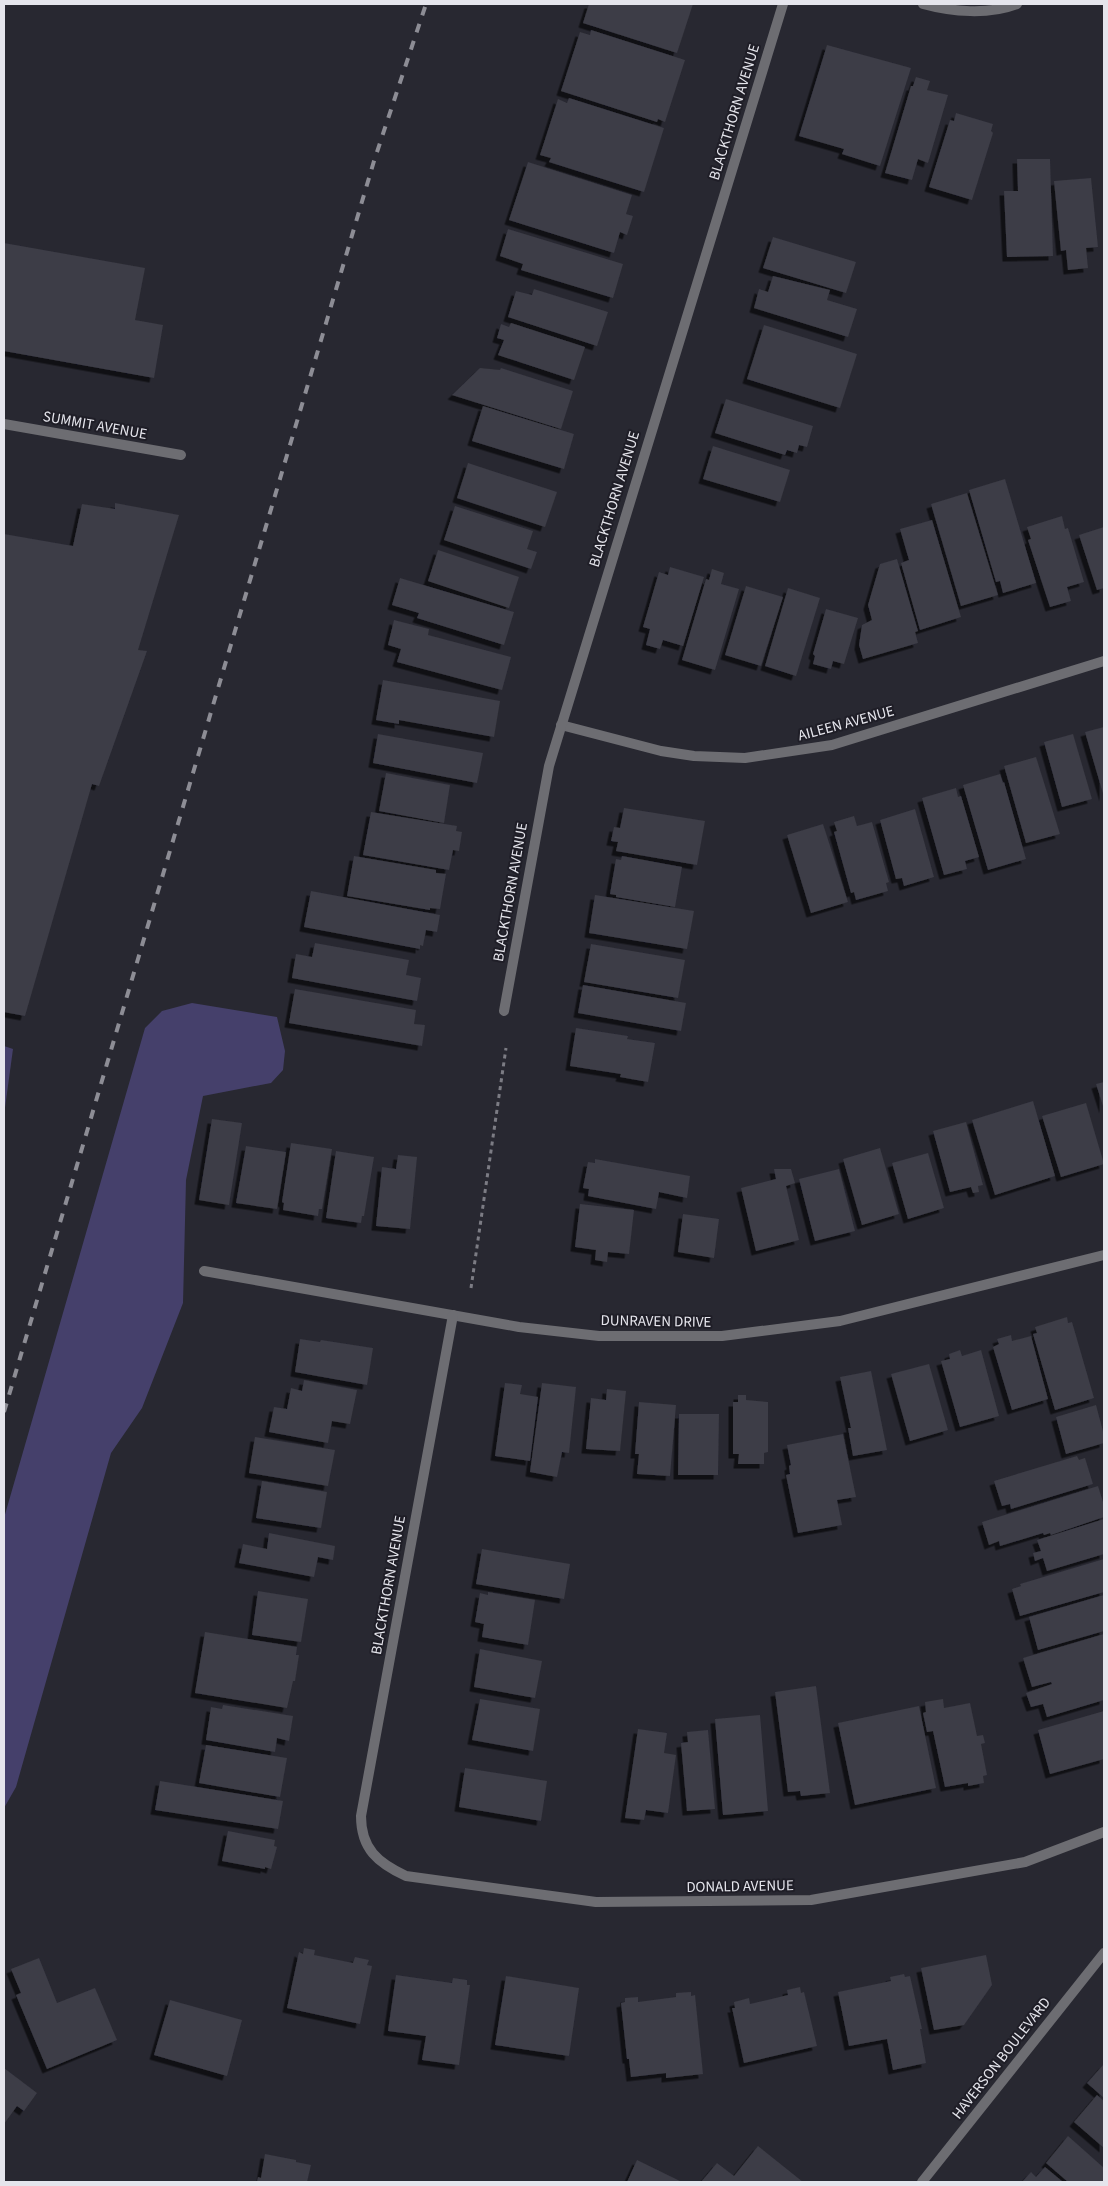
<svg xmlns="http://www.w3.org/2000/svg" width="1108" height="2186" font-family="'Source Sans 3',sans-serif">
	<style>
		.green { fill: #45406b }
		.building { fill: #3c3c46; filter: url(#shadow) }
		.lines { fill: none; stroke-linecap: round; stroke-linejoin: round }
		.path { stroke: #7c7c84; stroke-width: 3; stroke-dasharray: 4 4; stroke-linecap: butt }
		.minor { stroke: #6d6d72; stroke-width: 10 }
		.rail { stroke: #8d8d95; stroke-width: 4; stroke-dasharray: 9 9; stroke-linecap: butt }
		.labels { text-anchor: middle; stroke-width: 4; stroke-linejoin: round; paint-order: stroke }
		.street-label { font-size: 15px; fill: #e5e5ec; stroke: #1f1e27 }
	</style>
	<defs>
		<filter id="shadow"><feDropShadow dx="-4.5" dy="4.5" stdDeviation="0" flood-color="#0009"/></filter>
	</defs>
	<rect width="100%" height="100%" fill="#282831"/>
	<g class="green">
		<path d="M192 1003 277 1017 285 1051 283 1070 271 1083 203 1096 186 1180 183 1303 142 1408 111 1453 16 1787 4 1808V1518L145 1028 162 1011Z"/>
		<path d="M4 1046 13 1049 4 1115Z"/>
	</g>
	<g class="building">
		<path d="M589 4H693L677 53 583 23Z"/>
		<path d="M591 30 685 60 665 122 658 119 657 122 561 91 580 32 590 35Z"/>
		<path d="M827 45 911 68 880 166 842 154 844 149 799 136Z"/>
		<path d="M916 77 930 81 927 90 948 95 928 163 918 159 912 180 885 173 911 86H913Z"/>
		<path d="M569 98 664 128 644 192 549 162 551 158 540 155 558 99 567 103Z"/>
		<path d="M956 113 993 124 991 131 993 133 972 200 929 187 950 120 954 121Z"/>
		<path d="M1017 159H1050L1053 256 1007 257 1004 191H1018Z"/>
		<path d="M528 162 632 195 626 214 633 216 627 235 620 232 614 253 509 220Z"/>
		<path d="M1091 178 1098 247 1086 248 1088 268 1068 270 1066 250 1061 251 1054 181Z"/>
		<path d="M508 229 623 264 613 298 521 270 523 264 500 256Z"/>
		<path d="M773 237 856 262 846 293 763 268Z"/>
		<path d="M4 243 145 268 135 320 163 325 154 378 4 351Z"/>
		<path d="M773 276 830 290 827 300 857 309 848 337 754 308 759 289 768 292Z"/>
		<path d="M534 289 608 312 597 346 508 317 516 291 532 295Z"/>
		<path d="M511 323 585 347 574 380 498 355 504 340 497 338 501 324 509 327Z"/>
		<path d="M764 325 857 354 840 408 747 379Z"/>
		<path d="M480 368 500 370 501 368 573 391 561 429 452 395Z"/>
		<path d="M726 399 813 426 807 447 799 445 797 453 787 450 785 455 715 433Z"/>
		<path d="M483 406 574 434 564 469 472 441Z"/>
		<path d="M713 446 790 470 780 502 703 479Z"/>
		<path d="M468 463 557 492 545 527 457 498Z"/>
		<path d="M1005 479 1036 583 1003 593 1000 581 996 582 969 490Z"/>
		<path d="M967 493 998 595 961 606 931 504Z"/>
		<path d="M115 503 179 515 138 650 147 651 99 786 92 784 25 1016 4 1012V534L73 546 82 504 115 509Z"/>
		<path d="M455 506 533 531 527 549 537 552 531 569 444 540Z"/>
		<path d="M1062 516 1065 529 1068 528 1084 582 1067 587 1071 601 1050 607 1028 540 1031 539 1027 527Z"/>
		<path d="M932 520 961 617 920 630 901 563 909 560 900 529Z"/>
		<path d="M1104 527V588L1097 590 1079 535Z"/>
		<path d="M438 550 519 577 509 608 428 581Z"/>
		<path d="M897 559 918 631 915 632 918 643 863 659 859 645 862 625 872 620 868 605 880 564Z"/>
		<path d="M670 567 704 577 683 646 663 640 660 649 646 645 650 629 643 627 659 572 668 575Z"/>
		<path d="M712 569 724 573 721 584 739 589 715 670 682 660 706 579 709 580Z"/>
		<path d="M400 578 514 612 504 645 417 618 419 613 392 605Z"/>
		<path d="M746 586 783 597 761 666 725 655Z"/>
		<path d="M788 588 820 598 796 676 765 666Z"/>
		<path d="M826 609 858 618 844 664 833 661 831 669 813 664 815 656 813 654Z"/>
		<path d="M394 620 429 629 428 635 511 657 502 690 397 662 401 649 388 645Z"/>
		<path d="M383 680 500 701 494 737 399 720V724L376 720Z"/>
		<path d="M1104 727V797L1085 732Z"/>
		<path d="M378 734 483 753 477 783 373 763Z"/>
		<path d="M1073 734 1092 799 1062 807 1044 742Z"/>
		<path d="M1036 757 1060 834 1026 843 1004 766Z"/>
		<path d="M386 773 450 785 444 823 379 811Z"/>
		<path d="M1000 774 1003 783 1004 782 1026 859 988 870 963 785Z"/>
		<path d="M956 788 958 797 961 796 979 857 965 861 967 869 944 875 922 798Z"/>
		<path d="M624 808 705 821 697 865 616 851 618 842 611 841 614 827 620 828Z"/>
		<path d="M915 809 934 877 904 886 902 878 896 879 880 820Z"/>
		<path d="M371 812 457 826 456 831 462 832 459 851 453 850 449 870 363 855Z"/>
		<path d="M854 816 857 826 872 822 889 882 886 883 888 891 856 900 854 892 851 893 834 832 837 831 834 822Z"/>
		<path d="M823 824 848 902 811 913 787 835Z"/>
		<path d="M354 856 436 870V873L446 874 440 909 430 908V910L347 896Z"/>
		<path d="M622 856 682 867 675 907 616 897V895L610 894 616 859 621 860Z"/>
		<path d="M311 891 440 915 437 932 426 930 423 946 420 945V949L304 927Z"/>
		<path d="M595 895 694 911 687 949 589 933Z"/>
		<path d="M315 943 409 960 406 975 421 978 417 1001 292 978 296 954 312 957Z"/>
		<path d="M591 944 685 960 678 998 584 982Z"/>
		<path d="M583 985 686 1003 681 1031 578 1013Z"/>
		<path d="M295 989 416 1010 414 1024 425 1025 422 1046 289 1023Z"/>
		<path d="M576 1028 628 1036 627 1039 655 1043 648 1082 620 1077 621 1074 570 1066Z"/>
		<path d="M1104 1082V1109L1096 1084Z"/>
		<path d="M1033 1101 1055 1176 995 1195 972 1120Z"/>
		<path d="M1086 1103 1104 1164 1061 1177 1042 1116Z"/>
		<path d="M212 1119 242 1123 229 1205 199 1200Z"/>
		<path d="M966 1122 983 1185 978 1186 979 1192 973 1193 971 1187 950 1192 933 1131Z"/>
		<path d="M291 1143 332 1149 322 1209H319L318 1216 283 1210 284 1203 282 1202Z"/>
		<path d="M246 1146 286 1152 277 1209 236 1203Z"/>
		<path d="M880 1148 899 1214 862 1225 843 1159Z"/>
		<path d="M336 1151 374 1157 364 1216H362L361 1223 326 1218Z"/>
		<path d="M928 1153 944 1208 908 1219 892 1163Z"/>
		<path d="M398 1155 417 1157 410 1229 376 1226 382 1167 396 1169Z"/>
		<path d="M595 1159 690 1176 687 1198 659 1192 656 1209 588 1196 589 1189 583 1188 588 1162 595 1163Z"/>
		<path d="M774 1169H791L795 1183 786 1186 799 1240 756 1251 741 1188 776 1179Z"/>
		<path d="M839 1169 855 1231 815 1241 799 1179Z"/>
		<path d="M580 1204 634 1210 629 1254 608 1252 607 1262 595 1260 596 1250 575 1247Z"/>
		<path d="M683 1214 719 1219 714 1258 678 1252Z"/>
		<path d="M1067 1317 1068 1323 1072 1322 1094 1398 1055 1410 1033 1334 1037 1333 1035 1327Z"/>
		<path d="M1011 1335 1012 1341 1031 1336 1048 1399 1012 1410 993 1347 999 1344 997 1339Z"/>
		<path d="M300 1339 320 1342 321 1340 373 1348 367 1385 295 1372Z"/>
		<path d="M960 1350 962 1356 981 1350 999 1416 960 1427 941 1361 950 1359 949 1354Z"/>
		<path d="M929 1364 948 1430 910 1441 891 1374Z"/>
		<path d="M871 1371 887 1450 853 1456 848 1428H851L840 1377Z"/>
		<path d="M304 1380 357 1390 350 1424 332 1421 328 1443 269 1432 274 1407 287 1409 291 1388 302 1391Z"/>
		<path d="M505 1383 522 1385 520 1394 538 1397 530 1461 495 1456Z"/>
		<path d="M542 1383 576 1387 569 1453 562 1452 557 1477 530 1472Z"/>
		<path d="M607 1389 626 1391 620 1451 586 1449 591 1398 606 1400Z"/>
		<path d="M738 1395H746V1400L768 1402V1452L764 1453V1464H738L739 1454H733V1402H738Z"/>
		<path d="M639 1402 676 1405 670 1476 637 1474 639 1454H635Z"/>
		<path d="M1096 1405 1104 1435V1443L1066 1454 1056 1417Z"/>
		<path d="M679 1414H719L718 1475H678Z"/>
		<path d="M843 1434 856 1497 837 1500 842 1525 798 1533 786 1475 790 1474 789 1466 791 1465 787 1445Z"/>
		<path d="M255 1437 335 1450 328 1486 249 1473Z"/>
		<path d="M1077 1456 1079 1460 1085 1458 1093 1484 1011 1509 1010 1504 1002 1506 994 1481Z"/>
		<path d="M262 1481 327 1492 321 1528 256 1518Z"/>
		<path d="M1098 1486 1104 1505V1517L1051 1535 1050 1533 1044 1535 1043 1533 1000 1546 999 1541 989 1545 982 1522Z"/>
		<path d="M1104 1519V1554L1047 1571 1043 1558 1035 1561 1033 1553 1041 1551 1037 1540Z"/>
		<path d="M269 1533 335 1546 333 1560 318 1557 314 1577 239 1563 243 1544 267 1549Z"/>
		<path d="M482 1549 570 1564 564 1599 476 1584Z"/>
		<path d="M1104 1559V1592L1020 1616 1012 1589 1021 1586 1020 1584Z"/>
		<path d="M258 1591 308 1599 301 1642 252 1635Z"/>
		<path d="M488 1592 535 1600 528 1645 482 1637 484 1624 475 1622 480 1593 488 1595Z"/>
		<path d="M1104 1595V1631L1038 1650 1029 1617Z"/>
		<path d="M205 1632 297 1647 296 1655H299L295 1681H293L287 1708 195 1693Z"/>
		<path d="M1104 1634V1700L1047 1717 1043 1704 1031 1707 1026 1693 1052 1684 1051 1682 1032 1687 1023 1658Z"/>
		<path d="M480 1649 542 1661 535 1698 474 1687Z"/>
		<path d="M816 1686 830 1793 801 1796 800 1791 788 1792 775 1692Z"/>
		<path d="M480 1699 540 1709 533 1751 472 1740Z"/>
		<path d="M943 1699 944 1708 970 1703 977 1736 983 1735 985 1743 981 1744 987 1775 983 1776 984 1783 968 1786V1783L945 1787 933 1731 927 1732 923 1713 926 1712 925 1702Z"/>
		<path d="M223 1705 293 1716 289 1741 277 1738 275 1752 206 1740 211 1707 222 1709Z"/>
		<path d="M919 1706 936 1788 855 1805 838 1723Z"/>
		<path d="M1104 1711V1759L1050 1774 1038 1730Z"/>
		<path d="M760 1715 768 1811 723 1815 715 1719Z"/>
		<path d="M638 1729 667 1733 664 1753 676 1755 668 1813 646 1810 644 1820 625 1818Z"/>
		<path d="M708 1730 715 1809 687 1811 681 1743 688 1742 687 1732Z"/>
		<path d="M206 1745 287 1758 280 1797 199 1783Z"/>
		<path d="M465 1768 547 1781 541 1821 459 1807Z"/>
		<path d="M160 1781 283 1801 278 1829 155 1810Z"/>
		<path d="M228 1831 275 1840 274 1846 277 1847 271 1869 265 1867V1869L222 1861Z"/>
		<path d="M304 1948 315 1950 314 1955 353 1963 355 1957 369 1960 367 1965 372 1966 360 2024 287 2008 299 1952 303 1954Z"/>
		<path d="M986 1955 992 1985 964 2025 934 2030 921 1968Z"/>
		<path d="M39 1958 57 2003 95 1988 117 2040 47 2069 16 1995 21 1993 11 1969Z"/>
		<path d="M904 1974 905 1977 910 1976 922 2029H920L926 2063 893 2070 887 2039 849 2046 838 1992 891 1981 890 1977Z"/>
		<path d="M396 1975 452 1983 453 1978 467 1980V1985H470L459 2065 422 2060 426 2036 388 2031Z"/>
		<path d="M506 1976 579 1988 569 2056 495 2045Z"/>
		<path d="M800 1987 801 1993 804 1992 817 2046 744 2063 732 2008H735L734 2002 749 1998 750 2004 788 1995 787 1990Z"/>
		<path d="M691 1992V1996L695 1995 703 2074 666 2078V2073L631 2077 629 2059H627L621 2003 625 2002V1998L638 1997V2002L676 1997V1993Z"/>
		<path d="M170 2000 242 2020 227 2076 154 2055Z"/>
		<path d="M1104 2064V2098L1087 2083Z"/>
		<path d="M4 2068 37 2093 24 2111 17 2106 4 2124Z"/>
		<path d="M1097 2095 1104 2101V2148L1074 2122Z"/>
		<path d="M1068 2136 1104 2168V2182H1068L1046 2163Z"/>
		<path d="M758 2146 803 2182H701L717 2163 734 2176Z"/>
		<path d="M265 2154 296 2160V2162L311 2165 307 2182H257L258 2177 261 2178Z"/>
		<path d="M637 2160 680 2181V2182H627Z"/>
		<path d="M1045 2167 1063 2182H1022L1031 2172 1036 2177Z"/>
	</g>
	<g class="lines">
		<path class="path" d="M471 1288 506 1048"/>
		<g class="minor">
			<path d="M923 4C952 12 989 15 1017 4"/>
			<path d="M4 424 181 455"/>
			<path d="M561 725 661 751 694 756 745 758 832 745 1104 661"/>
			<path d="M504 1011 549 766 783 4"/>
			<path d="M204 1271 519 1327 599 1336H722L840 1321 1104 1255"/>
			<path d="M453 1315 361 1816C361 1849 378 1863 406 1876L596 1902 811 1900 1025 1862 1104 1832"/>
			<path d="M922 2182 1104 1953"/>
		</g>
		<path class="rail" d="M4 1412 374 161 426 4"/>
	</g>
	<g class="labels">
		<g class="street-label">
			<text transform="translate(734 112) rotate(-73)" y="5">BLACKTHORN AVENUE</text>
			<text transform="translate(95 425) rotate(10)" y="5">SUMMIT AVENUE</text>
			<text transform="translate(614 499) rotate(-73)" y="5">BLACKTHORN AVENUE</text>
			<text transform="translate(846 723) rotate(-15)" y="5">AILEEN AVENUE</text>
			<text transform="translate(510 892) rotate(-80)" y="5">BLACKTHORN AVENUE</text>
			<text transform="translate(656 1321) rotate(1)" y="5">DUNRAVEN DRIVE</text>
			<text transform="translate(388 1585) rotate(-80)" y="5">BLACKTHORN AVENUE</text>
			<text transform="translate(740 1886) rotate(-1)" y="5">DONALD AVENUE</text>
			<text transform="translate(1001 2058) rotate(-52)" y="5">HAVERSON BOULEVARD</text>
		</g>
	</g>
	<rect width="1108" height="2186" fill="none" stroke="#e5e5ec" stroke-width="10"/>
</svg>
